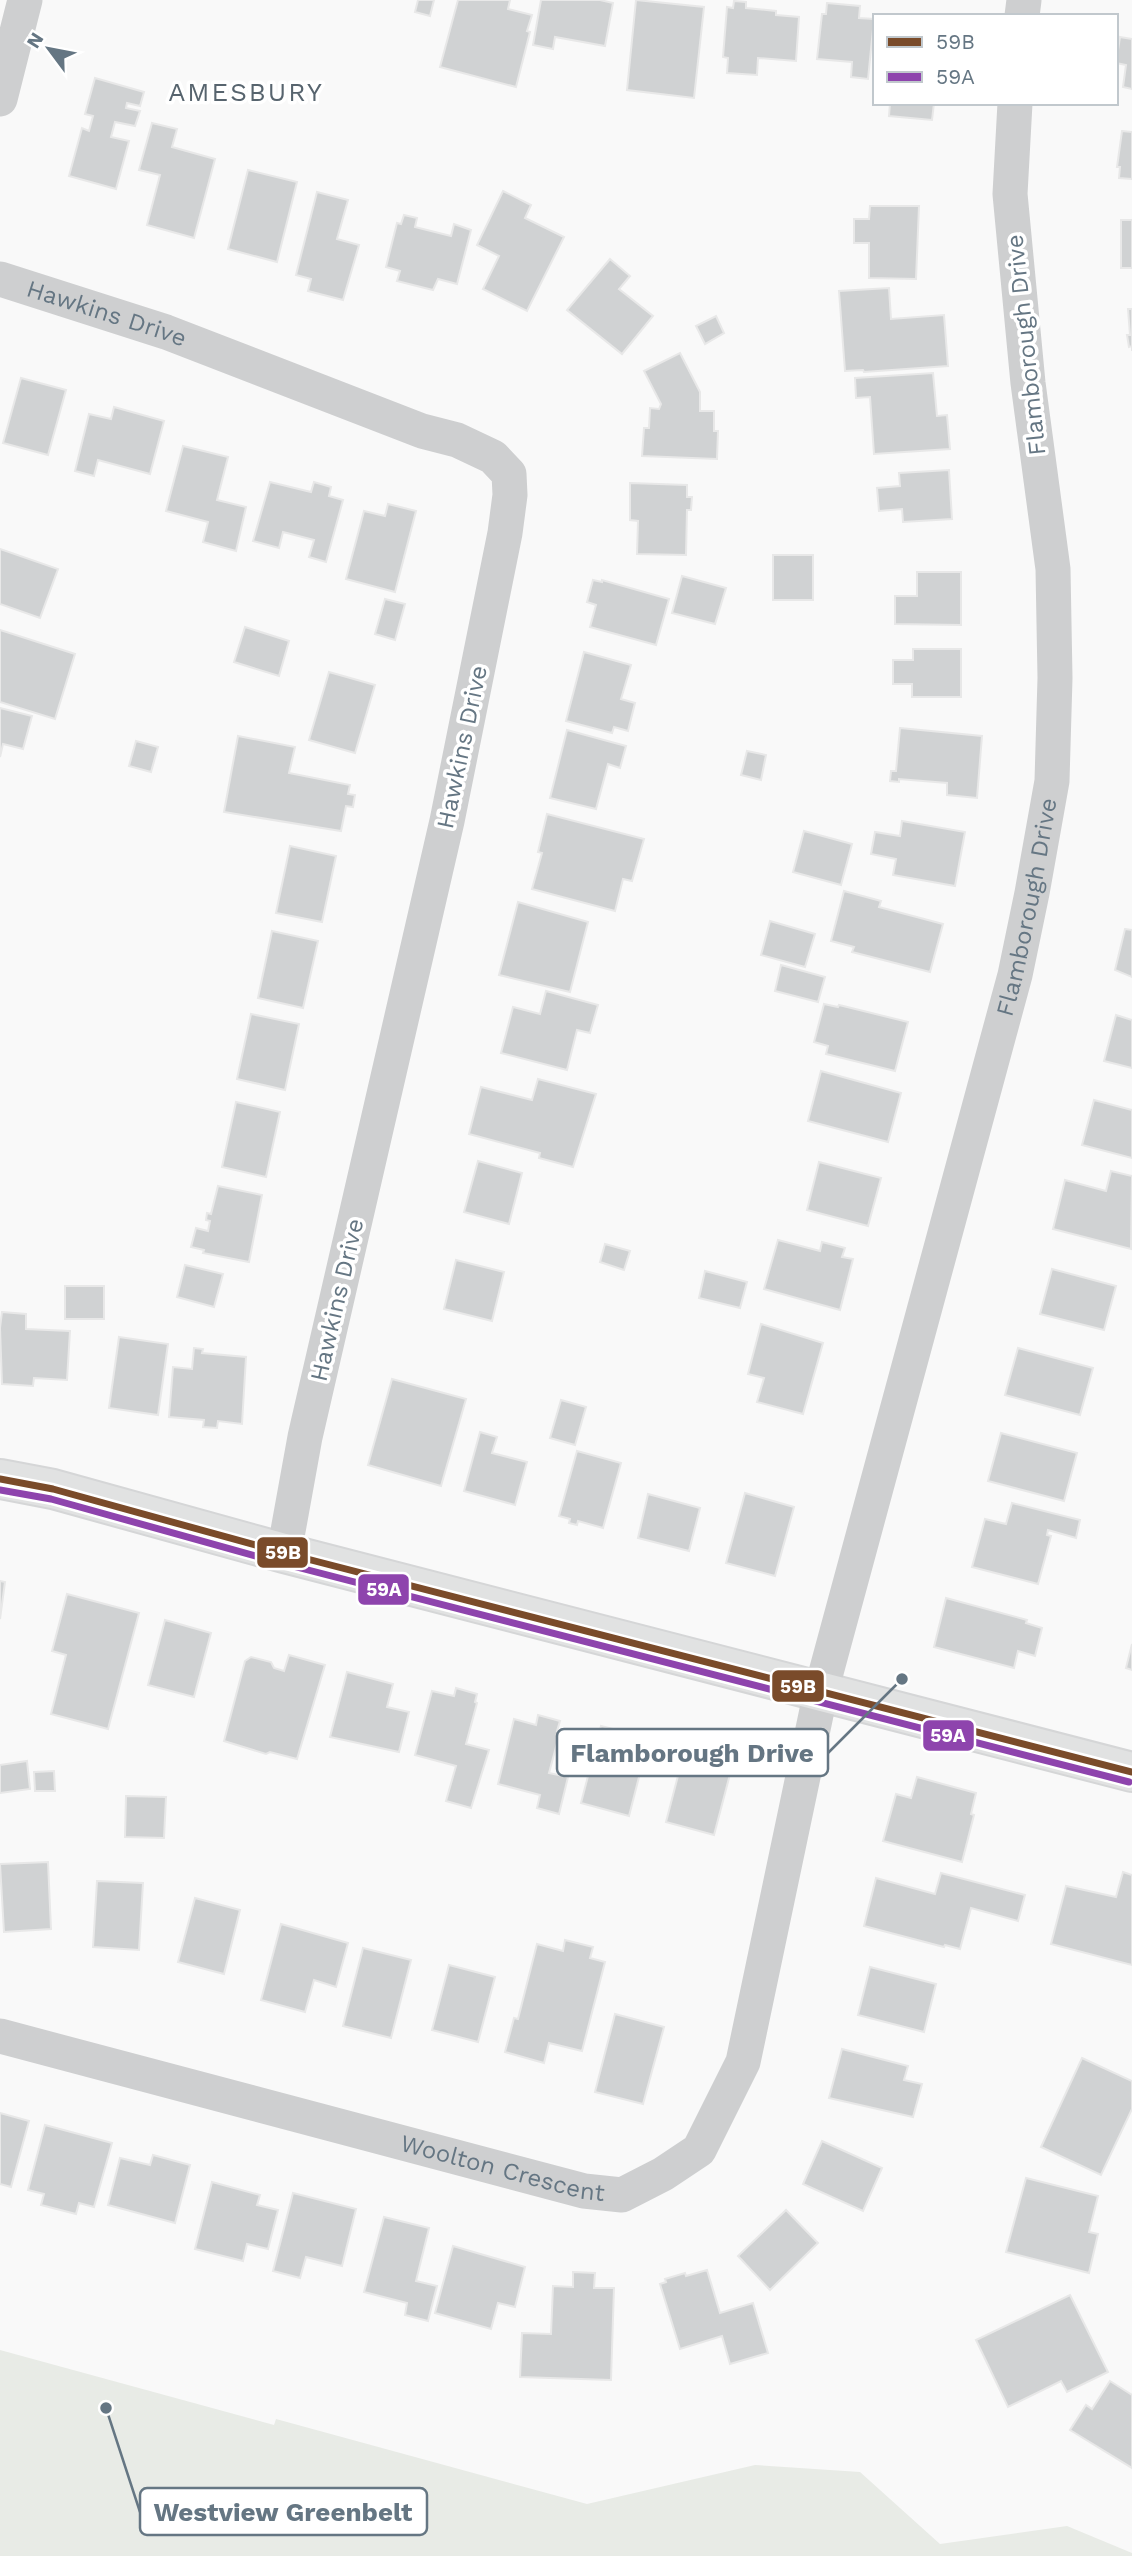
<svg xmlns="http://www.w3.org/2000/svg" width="1132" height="2556" font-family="'Work Sans',sans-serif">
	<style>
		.green { fill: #e8ebe6 }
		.building { fill: #d0d2d3; stroke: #e8e8e8; stroke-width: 2 }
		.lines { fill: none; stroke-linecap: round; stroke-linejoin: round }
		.secondary-casing { stroke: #d5d6d7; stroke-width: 42 }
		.street { stroke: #cecfd0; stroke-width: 35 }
		.secondary { stroke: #e1e2e2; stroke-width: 38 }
		.bus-1-casing { stroke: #fff; stroke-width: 12 }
		.bus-2-casing { stroke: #fff; stroke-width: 12 }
		.bus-1 { stroke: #7a4b2a; stroke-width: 7 }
		.bus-2 { stroke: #8e44ad; stroke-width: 7 }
		.labels { text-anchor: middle; stroke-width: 7; stroke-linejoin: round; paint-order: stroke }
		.street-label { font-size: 24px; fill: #657683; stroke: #fff }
		.neighbourhood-label { font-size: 26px; letter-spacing: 2px; fill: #57646e; stroke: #fff }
		.leader { fill: none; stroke: #657683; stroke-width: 2.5 }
		.callout-dot { fill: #657683; stroke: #fff; stroke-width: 2.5 }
		.callout { fill: #fff; stroke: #657683; stroke-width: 2.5 }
		.callout-label { font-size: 26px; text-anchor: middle; font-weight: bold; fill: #657683 }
		.line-badge { stroke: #fff; stroke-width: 2.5 }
		.badge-label { font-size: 19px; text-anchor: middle; font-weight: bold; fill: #fff }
	</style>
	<rect width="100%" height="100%" fill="#f9f9f9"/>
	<path class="green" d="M0 2350 274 2425 276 2419 587 2504 755 2465 860 2472 940 2544 1067 2526 1132 2553V2556H0Z"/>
	<g class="building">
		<path d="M418 0H434L430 16 415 12Z"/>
		<path d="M458 0H510L508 9 532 15 527 31 530 32 516 87 440 67Z"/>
		<path d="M541 0H600L613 3 605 46 555 37 553 49 533 45Z"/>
		<path d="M636 0 704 7 694 98 627 90Z"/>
		<path d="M734 1 746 2V8L776 11V15L799 17 796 61 758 58 757 75 727 73 728 58 723 57 727 7 733 8Z"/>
		<path d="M827 3 860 6 859 18 874 19 868 79 851 77 852 62 817 59 822 14H826Z"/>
		<path d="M1120 37 1132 39V89L1123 87 1126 65 1116 63Z"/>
		<path d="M95 78 144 92 140 106 127 103 126 108 140 111 135 126 115 122 111 137 129 141 116 189 69 176 82 128 89 131 93 116 85 114Z"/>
		<path d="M890 103H934L932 120 889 116Z"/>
		<path d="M152 123 177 129 172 147 215 159 194 238 147 225 160 175 139 170Z"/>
		<path d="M1122 131 1132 132V179L1119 178 1120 167H1117Z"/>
		<path d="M248 170 297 182 277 262 228 249Z"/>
		<path d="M503 191 531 205 525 218 564 237 527 311 483 289 499 256 477 245Z"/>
		<path d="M317 192 348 200 337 239 359 245 343 300 308 291 311 279 296 275Z"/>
		<path d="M870 206H919L916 279 869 278V243H854V219H869Z"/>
		<path d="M404 215 417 218 415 227 451 236 454 224 471 230 457 284 438 279 433 290 397 281 400 271 386 267 397 223 401 224Z"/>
		<rect x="1121" y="220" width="11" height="48"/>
		<path d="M610 259 630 276 619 289 653 316 622 354 567 310Z"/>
		<path d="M889 288 891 319 944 315 948 366 864 372 863 370 845 371 839 291Z"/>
		<path d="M1128 309H1132V351V346L1129 347 1127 335H1130Z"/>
		<path d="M716 316 724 333 705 344 696 326Z"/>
		<path d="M680 353 700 392V411H714V431H718L717 459 642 456 644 428H649L650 408 659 409 661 404 644 371Z"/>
		<path d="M933 373 937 416 947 415 950 449 874 454 870 397 856 398 855 378Z"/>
		<path d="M21 378 66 390 48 455 3 443Z"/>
		<path d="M114 407 164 421 150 474 98 460 94 476 75 471 89 414 111 419Z"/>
		<path d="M183 446 228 457 217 500 246 507 236 551 203 542 208 522 166 511Z"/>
		<path d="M949 470 952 519 903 522 902 509 879 511 877 488 900 486 899 473Z"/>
		<path d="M270 482 311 492 314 482 331 487 329 496 343 500 326 562 309 557 314 540 283 532 279 548 253 541Z"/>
		<path d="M630 483 687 485V497H692L691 510H687L686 555 637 554 638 521 630 520Z"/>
		<path d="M388 504 416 511 395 592 346 579 364 511 385 516Z"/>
		<path d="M0 549 58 569 40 618 0 604Z"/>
		<rect x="773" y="555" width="40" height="45"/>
		<path d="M917 572H961V625L895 624V596H917Z"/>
		<path d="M682 576 726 588 715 624 672 613Z"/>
		<path d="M593 580 602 582V580L669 599 656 645 590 627 596 605 587 602Z"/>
		<path d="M385 599 405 604 395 640 375 634Z"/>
		<path d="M245 627 289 641 279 676 234 662Z"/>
		<path d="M0 630 75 654 55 719 0 702Z"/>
		<path d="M913 649H961V697H912V684H893V660H913Z"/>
		<path d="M584 652 631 665 621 699 635 703 628 731 614 727 612 733 566 721Z"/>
		<path d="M329 672 375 685 355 753 309 740Z"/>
		<path d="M0 708 32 716 23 749 3 744 0 757Z"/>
		<path d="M900 728 982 736 977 798 947 795V783L899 779V782L890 781 891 771H896Z"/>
		<path d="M567 730 626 746 620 768 608 764 596 809 550 798Z"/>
		<path d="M238 736 295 747 289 773 350 785 348 794 355 795 353 807 346 806 341 831 224 812Z"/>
		<path d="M136 741 158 747 151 772 129 766Z"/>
		<path d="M747 751 766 755 761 780 741 775Z"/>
		<path d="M547 814 644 839 632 881 623 879 615 911 532 889 542 853 538 852Z"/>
		<path d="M902 821 965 832 955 886 893 875 896 859 871 854 875 832 900 836Z"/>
		<path d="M804 831 852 844 841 885 793 872Z"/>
		<path d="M290 846 336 856 322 922 276 913Z"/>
		<path d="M844 891 881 901 879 907 943 924 930 972 852 952 854 947 831 941Z"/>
		<path d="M518 902 588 922 570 992 499 975Z"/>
		<path d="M770 921 815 934 805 967 761 955Z"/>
		<path d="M1125 929 1132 930V977L1115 970Z"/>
		<path d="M272 931 318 941 303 1008 258 998Z"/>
		<path d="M781 965 825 977 818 1002 775 991Z"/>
		<path d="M546 991 598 1005 590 1033 577 1030 567 1070 501 1053 513 1007 540 1014Z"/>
		<path d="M824 1004 838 1007 839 1005 908 1022 895 1071 826 1054 828 1046 814 1042Z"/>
		<path d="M251 1014 299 1024 285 1090 237 1079Z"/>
		<path d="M1116 1015 1132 1020V1068L1104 1061Z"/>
		<path d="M821 1071 901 1093 888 1142 808 1121Z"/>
		<path d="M538 1079 596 1094 573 1167 539 1158 540 1153 469 1134 481 1087 532 1100Z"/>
		<path d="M1094 1100 1132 1110V1158L1082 1145Z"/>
		<path d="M236 1102 280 1112 266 1177 222 1167Z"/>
		<path d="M478 1161 522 1173 509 1224 464 1212Z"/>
		<path d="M819 1162 881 1178 868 1226 807 1210Z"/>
		<path d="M1111 1171 1132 1176 1131 1249 1053 1229 1065 1180 1106 1191Z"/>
		<path d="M218 1186 262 1195 249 1262 203 1253 204 1250 191 1247 196 1228 208 1231 210 1221 206 1220 207 1213 211 1214Z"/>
		<path d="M778 1240 820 1251 822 1242 845 1248 842 1257 853 1259 840 1310 764 1289Z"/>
		<path d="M605 1244 630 1251 624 1270 600 1262Z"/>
		<path d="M456 1260 504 1272 492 1321 444 1309Z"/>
		<path d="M185 1265 223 1274 214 1307 177 1297Z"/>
		<path d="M1052 1269 1116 1286 1104 1330 1040 1314Z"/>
		<path d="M705 1271 747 1282 740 1308 699 1298Z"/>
		<rect x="65" y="1286" width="39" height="33"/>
		<path d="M2 1312 26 1314V1329L70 1331 67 1380 34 1378 33 1386 2 1384 0 1328Z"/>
		<path d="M761 1324 823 1343 803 1414 757 1402 764 1378 748 1374Z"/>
		<path d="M119 1337 168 1344 158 1415 109 1408Z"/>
		<path d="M194 1348 203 1349 202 1353 246 1357 242 1424 218 1421 217 1428 203 1427 204 1420 169 1417 173 1367 192 1369Z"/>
		<path d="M1018 1348 1093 1368 1080 1415 1005 1395Z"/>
		<path d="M392 1379 466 1399 441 1486 368 1465Z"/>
		<path d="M561 1400 586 1407 575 1445 550 1438Z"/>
		<path d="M480 1432 497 1437 492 1453 527 1462 515 1505 464 1491Z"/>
		<path d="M1001 1433 1077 1453 1064 1501 988 1481Z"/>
		<path d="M577 1451 621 1463 603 1528 578 1521 577 1525 569 1523 570 1519 559 1516Z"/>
		<path d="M745 1493 794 1507 775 1576 726 1563Z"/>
		<path d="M648 1494 700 1508 689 1551 638 1538Z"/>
		<path d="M1012 1503 1080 1520 1076 1538 1048 1530 1047 1535 1051 1536 1038 1584 972 1567 985 1519 1006 1524Z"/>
		<path d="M0 1581 5 1582 0 1619Z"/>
		<path d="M67 1594 139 1613 108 1729 51 1714 66 1655 52 1651Z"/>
		<path d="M946 1598 1027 1620 1026 1623 1042 1628 1035 1656 1018 1651 1014 1668 934 1647Z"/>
		<path d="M165 1620 211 1633 194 1697 148 1685Z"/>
		<path d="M1132 1644V1670L1126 1668Z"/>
		<path d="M289 1655 325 1665 297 1759 270 1752 266 1754 224 1741 245 1661 251 1657 271 1662 274 1668 284 1671Z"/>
		<path d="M347 1672 393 1684 387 1707 409 1712 399 1752 330 1737Z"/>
		<path d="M456 1688 477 1694 475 1702 477 1703 466 1744 489 1750 471 1808 446 1801 456 1766 415 1755 432 1691 454 1696Z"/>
		<path d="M538 1715 560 1721 557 1731 560 1732 549 1773 568 1777 559 1814 537 1808 540 1795 498 1784 514 1719 536 1725Z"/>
		<path d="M601 1726 649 1738 629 1816 581 1803Z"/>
		<path d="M686 1745 734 1759 714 1835 666 1822Z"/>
		<path d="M27 1761 30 1789 0 1793V1765Z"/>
		<path d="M54 1771 55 1791H35L34 1772Z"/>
		<path d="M917 1777 976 1793 971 1814 974 1815 962 1862 883 1841 896 1794 911 1798Z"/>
		<path d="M126 1796 166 1797 164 1838 125 1837Z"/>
		<path d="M48 1862 51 1929 4 1932 0 1864Z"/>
		<path d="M1123 1872 1132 1875V1965L1051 1944 1066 1886 1116 1897Z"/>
		<path d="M941 1873 1025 1895 1018 1921 971 1908 960 1949 945 1945 944 1947 864 1926 876 1878 935 1894Z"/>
		<path d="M97 1881 143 1883 139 1950 93 1947Z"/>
		<path d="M195 1898 240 1910 224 1974 178 1962Z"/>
		<path d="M281 1924 348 1943 336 1987 314 1980 305 2012 261 2000Z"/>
		<path d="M565 1940 593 1947 590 1958 605 1962 582 2051 549 2043 544 2063 505 2052 514 2018 518 2019 537 1944 563 1951Z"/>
		<path d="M363 1948 411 1960 391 2038 343 2026Z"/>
		<path d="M449 1965 495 1977 478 2042 432 2030Z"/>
		<path d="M870 1967 936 1984 924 2032 858 2015Z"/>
		<path d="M615 2014 664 2027 643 2104 595 2092Z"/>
		<path d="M842 2049 908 2066 904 2080 922 2084 913 2117 829 2098Z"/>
		<path d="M1082 2058 1132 2081V2109L1101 2175 1041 2147Z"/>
		<path d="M0 2113 29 2121 11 2187 0 2184Z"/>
		<path d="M45 2125 112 2143 94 2207 79 2203 76 2214 41 2205 44 2194 28 2190Z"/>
		<path d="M822 2141 882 2168 863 2211 803 2184Z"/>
		<path d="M153 2155 190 2165 175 2223 108 2205 120 2158 150 2165Z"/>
		<path d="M1026 2178 1098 2196 1089 2232 1098 2234 1089 2273 1006 2252Z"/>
		<path d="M212 2182 260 2195 257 2205 278 2210 268 2249 247 2244 243 2261 195 2249Z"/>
		<path d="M293 2193 356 2209 342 2266 306 2257 300 2278 273 2271Z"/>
		<path d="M786 2210 818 2243 770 2290 738 2256Z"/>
		<path d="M384 2217 429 2228 416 2281 437 2286 428 2321 405 2315 407 2303 364 2292Z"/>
		<path d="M453 2246 525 2267 515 2307 498 2303 491 2329 435 2313Z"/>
		<path d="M707 2270 720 2313 753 2303 768 2353 730 2364 722 2336 680 2349 660 2284 666 2282 665 2279 685 2273 686 2276Z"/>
		<path d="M573 2272 595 2273 594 2288H614L611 2380 520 2377 522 2333 551 2334 553 2286 573 2287Z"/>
		<path d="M1070 2295 1108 2372 1067 2392 1061 2381 1008 2407 976 2340Z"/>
		<path d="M1110 2381 1132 2395V2468L1070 2430 1086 2405 1092 2409Z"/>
	</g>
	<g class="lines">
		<g class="secondary-casing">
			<path id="secondary" d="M0 1479 53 1489 284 1553 1132 1772"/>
		</g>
		<g class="street">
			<path d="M1022 16 1024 0"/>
			<path d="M0 99 25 0"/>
			<path id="s1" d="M0 279 166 332 422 431 457 440 493 457 509 474 510 495 505 533 447 821 305 1437 284 1553"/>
			<path id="s2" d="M0 2036 584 2191 622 2195 663 2174 699 2150 743 2062 821 1691 1015 975 1032 893 1052 781 1055 678 1053 569 1028 383 1010 194 1015 103"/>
		</g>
		<use href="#secondary" class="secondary"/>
		<g class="bus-1-casing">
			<path id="bus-1" d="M0 1479 53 1489 284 1553 1132 1772"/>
		</g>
		<g class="bus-2-casing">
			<path id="bus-2" d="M0 1490 51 1499 281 1563 1129 1782"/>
		</g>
		<use href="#bus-1" class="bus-1"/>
		<use href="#bus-2" class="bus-2"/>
	</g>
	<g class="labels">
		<g class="street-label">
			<text dy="8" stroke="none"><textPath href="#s1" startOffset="112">Hawkins Drive</textPath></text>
			<text transform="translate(1026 345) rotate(-96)" y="8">Flamborough Drive</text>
			<text transform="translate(462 747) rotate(-78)" y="8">Hawkins Drive</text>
			<text dy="8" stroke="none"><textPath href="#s2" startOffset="2020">Flamborough Drive</textPath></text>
			<text transform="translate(337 1300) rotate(-77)" y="8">Hawkins Drive</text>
			<text dy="8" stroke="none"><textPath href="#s2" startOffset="520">Woolton Crescent</textPath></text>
		</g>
		<g class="neighbourhood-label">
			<text x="246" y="101">AMESBURY</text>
		</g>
	</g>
	<path class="leader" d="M902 1679L828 1753M106 2408L140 2512"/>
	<g class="callout-dot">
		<circle cx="902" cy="1679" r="7"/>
		<circle cx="106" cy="2408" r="7"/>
	</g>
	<g class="callout">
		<rect x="557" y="1729" width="271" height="47" rx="7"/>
		<rect x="140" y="2488" width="287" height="47" rx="7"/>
	</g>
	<g class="callout-label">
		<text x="692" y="1762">Flamborough Drive</text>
		<text x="283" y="2521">Westview Greenbelt</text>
	</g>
	<g class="line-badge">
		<rect x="256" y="1536" width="53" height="33" rx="7" fill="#7a4b2a"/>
		<rect x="357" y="1573" width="53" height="33" rx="7" fill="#8e44ad"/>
		<rect x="771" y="1669" width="54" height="34" rx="7" fill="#7a4b2a"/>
		<rect x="922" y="1719" width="53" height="33" rx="7" fill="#8e44ad"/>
	</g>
	<g class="badge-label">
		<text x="283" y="1559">59B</text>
		<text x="384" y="1596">59A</text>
		<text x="798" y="1693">59B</text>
		<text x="948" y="1742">59A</text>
	</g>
	<rect x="873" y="14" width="245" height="91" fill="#ffffff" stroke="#c1c8cd" stroke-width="2"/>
	<rect x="887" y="37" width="35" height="10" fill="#7a4b2a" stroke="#c1c8cd" stroke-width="2"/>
	<text x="936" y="49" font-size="21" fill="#657683">59B</text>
	<rect x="887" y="72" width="35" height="10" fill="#8e44ad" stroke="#c1c8cd" stroke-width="2"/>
	<text x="936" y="84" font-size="21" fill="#657683">59A</text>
	<g transform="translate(49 49) rotate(302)" stroke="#ffffff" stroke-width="5" paint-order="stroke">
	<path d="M0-5L12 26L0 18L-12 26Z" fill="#657683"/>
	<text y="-10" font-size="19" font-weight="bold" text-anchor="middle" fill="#657683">N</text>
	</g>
</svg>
